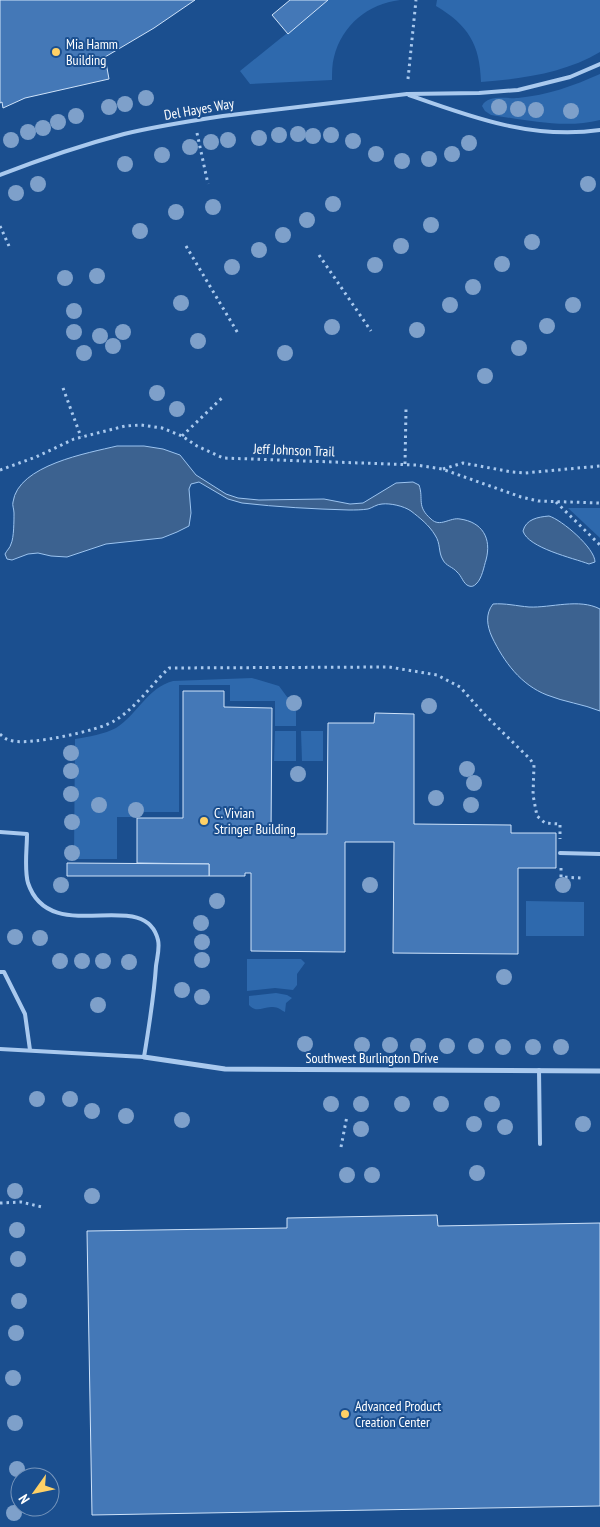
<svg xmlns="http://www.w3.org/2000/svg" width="600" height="1527" font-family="'PT Sans Narrow',sans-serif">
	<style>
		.green { fill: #2e69ad }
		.water { fill: #3c6290; stroke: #9cc4f0 }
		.building { fill: #4478b7; stroke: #cfe3fa }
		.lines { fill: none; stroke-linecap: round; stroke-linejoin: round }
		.path { stroke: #a9c9ee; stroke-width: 3; stroke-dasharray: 2.5 4; stroke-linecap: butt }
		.service { stroke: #a9c9ee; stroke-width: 4 }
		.minor { stroke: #a9c9ee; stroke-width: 5 }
		.tree { fill: #7ea0ca }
		.poi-dot { fill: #ffd166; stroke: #1b4f8f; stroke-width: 2 }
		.labels { text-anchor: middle; stroke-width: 4; stroke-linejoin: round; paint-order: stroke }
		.poi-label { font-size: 14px; fill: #fff; stroke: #1b4f8f; text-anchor: start }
		.street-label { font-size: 14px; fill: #fff; stroke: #1b4f8f }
	</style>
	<rect width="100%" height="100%" fill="#1b4f8f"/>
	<g class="green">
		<path d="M328 0H400C368 4 342 25 334 57 332 64 332 73 332 80L250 84 240 71Z"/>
		<path d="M437 0H600V52C565 73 521 79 481 82 480 44 468 25 436 6Z"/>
		<path d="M600 74V120C564 129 527 120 491 115L485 111 482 106C488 94 507 99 518 98 548 95 573 86 600 74Z"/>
		<path d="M568 508H600V538Z"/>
		<path d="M252 678 279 686 296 709V726H275V701H230V685H179V812H133V817H117V859H74L75 739C88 737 105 734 116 728 138 714 147 688 173 681Z"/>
		<path d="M275 731H296V761H274Z"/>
		<path d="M301 731H323V761H302Z"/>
		<path d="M526 901 584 902V936H526Z"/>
		<path d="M247 959H301L305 963 297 974V985L293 990 275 988 247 991Z"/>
		<path d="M276 993 287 995 292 998 286 1003 285 1012C281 1010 278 1007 273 1007 263 1006 257 1014 249 1005V996Z"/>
	</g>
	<g class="water">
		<path d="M117 446H144L163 449 180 455 196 475 226 494 238 498 259 500 324 499 350 504 363 503 396 483 413 482 419 485C424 499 416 506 431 519 440 528 450 517 460 519 482 522 492 538 486 560 484 566 482 579 476 584 474 586 472 587 469 586 463 584 462 576 457 572 453 567 446 566 443 560 438 552 441 544 435 535 429 525 420 518 411 511 404 506 390 503 382 504 377 504 372 508 368 509 362 510 354 510 349 510 313 509 277 507 242 503L228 499 199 482 191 484 189 489 191 513 189 526 177 532 162 538 106 544 67 557 51 556 38 553 28 554 12 560 7 559 5 554C7 550 10 548 11 544 14 538 14 520 14 513 14 509 12 505 13 502 18 465 88 453 117 446Z"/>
		<path d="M549 516C562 520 595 548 595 562L589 564C573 558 528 548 523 531 526 519 538 517 549 516Z"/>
		<path d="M493 604C505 603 517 606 529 607 551 608 579 598 600 609V711C583 704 564 702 547 695 521 685 504 662 492 637 487 626 485 614 493 604Z"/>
	</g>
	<g class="building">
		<path d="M0 0H195L154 28 105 57 109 79 25 98 3 108 2 102 0 103Z"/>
		<path d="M290 0H328L288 34 272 15Z"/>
		<path d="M183 691H224V707L272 708 271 834H327L328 723H374L375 713 414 714V824L511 825V833H556V868H518V954L393 953 394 842H345V952L251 951V873H245V876H209V864L137 863V818H183Z"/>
		<path d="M67 863 209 864V876H67Z"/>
		<path d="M437 1215 438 1226 600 1223V1506L92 1515 87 1231 287 1228V1218Z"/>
	</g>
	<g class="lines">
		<g class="path">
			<path d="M408 79 416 0"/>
			<path d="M197 133 208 184"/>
			<path d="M0 226 9 246"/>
			<path d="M186 246 239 335"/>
			<path d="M319 255 371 331"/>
			<path d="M63 388 81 437"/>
			<path d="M182 436 224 396"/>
			<path d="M405 464 406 409"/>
			<path d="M443 469 463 463 512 472 525 473 600 466"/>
			<path d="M0 470 36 457 74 439 125 426 141 425 162 428 182 436 197 446 223 458 416 465 442 469 521 497 538 501 600 503"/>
			<path d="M556 502 600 545"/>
			<path d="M0 734C4 738 7 740 13 741 31 745 98 731 114 721 135 709 151 685 169 668L389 667 437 675 460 687 485 715 530 759 534 765 533 795 537 816 545 823 560 824V839"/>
			<path d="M561 868V877L581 878"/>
			<path d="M341 1147 347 1116"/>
			<path d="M0 1203 21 1202 42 1207"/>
		</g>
		<g class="service">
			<path d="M409 95C471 117 533 140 600 130"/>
			<path d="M0 175C41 159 82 145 124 134 157 126 190 121 223 116L407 94 479 93 518 90 570 77 600 64"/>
			<path d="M0 832 27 834C27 849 24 869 28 883 50 949 145 885 158 940 160 948 157 958 156 966 154 997 149 1027 144 1057L0 1049"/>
			<path d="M560 853 600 854"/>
			<path d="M0 972H4L25 1014 30 1050"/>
			<path d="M539 1070 540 1144"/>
		</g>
		<path class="minor" d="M144 1057 225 1069 600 1071"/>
	</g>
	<g class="tree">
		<circle cx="146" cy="98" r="8"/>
		<circle cx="125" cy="104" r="8"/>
		<circle cx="109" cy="107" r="8"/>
		<circle cx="499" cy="107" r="8"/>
		<circle cx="518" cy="109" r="8"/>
		<circle cx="536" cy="110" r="8"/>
		<circle cx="571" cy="111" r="8"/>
		<circle cx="76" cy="116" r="8"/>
		<circle cx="58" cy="122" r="8"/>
		<circle cx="43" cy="128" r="8"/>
		<circle cx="28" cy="132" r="8"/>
		<circle cx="298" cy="134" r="8"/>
		<circle cx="279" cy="135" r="8"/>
		<circle cx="331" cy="135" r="8"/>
		<circle cx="313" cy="136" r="8"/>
		<circle cx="259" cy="138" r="8"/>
		<circle cx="11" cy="140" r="8"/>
		<circle cx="228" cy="140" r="8"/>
		<circle cx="353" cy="141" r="8"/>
		<circle cx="211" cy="142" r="8"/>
		<circle cx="469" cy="143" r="8"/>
		<circle cx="190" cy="147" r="8"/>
		<circle cx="376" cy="154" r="8"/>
		<circle cx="452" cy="154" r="8"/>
		<circle cx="162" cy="155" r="8"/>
		<circle cx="429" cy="159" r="8"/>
		<circle cx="402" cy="161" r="8"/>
		<circle cx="125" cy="164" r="8"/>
		<circle cx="38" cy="184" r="8"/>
		<circle cx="588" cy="184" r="8"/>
		<circle cx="16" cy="193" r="8"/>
		<circle cx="333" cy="204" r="8"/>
		<circle cx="213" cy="207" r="8"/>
		<circle cx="176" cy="212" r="8"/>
		<circle cx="307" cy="220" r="8"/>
		<circle cx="431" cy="225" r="8"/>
		<circle cx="140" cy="231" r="8"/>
		<circle cx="283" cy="235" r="8"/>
		<circle cx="532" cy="242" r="8"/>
		<circle cx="401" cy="246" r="8"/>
		<circle cx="259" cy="250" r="8"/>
		<circle cx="502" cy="264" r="8"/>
		<circle cx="375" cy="265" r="8"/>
		<circle cx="232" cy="267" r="8"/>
		<circle cx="97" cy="276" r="8"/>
		<circle cx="65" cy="278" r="8"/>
		<circle cx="473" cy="287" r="8"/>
		<circle cx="181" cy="303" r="8"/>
		<circle cx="450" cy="305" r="8"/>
		<circle cx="573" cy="305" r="8"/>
		<circle cx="74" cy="311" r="8"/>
		<circle cx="547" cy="326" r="8"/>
		<circle cx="332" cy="327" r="8"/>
		<circle cx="417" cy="330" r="8"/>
		<circle cx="74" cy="332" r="8"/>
		<circle cx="123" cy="332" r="8"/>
		<circle cx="100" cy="336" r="8"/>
		<circle cx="198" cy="341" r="8"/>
		<circle cx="113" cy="346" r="8"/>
		<circle cx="519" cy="348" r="8"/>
		<circle cx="84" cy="353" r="8"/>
		<circle cx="285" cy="353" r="8"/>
		<circle cx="485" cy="376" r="8"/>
		<circle cx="157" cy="393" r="8"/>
		<circle cx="177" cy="409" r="8"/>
		<circle cx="294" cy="703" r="8"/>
		<circle cx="429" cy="706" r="8"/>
		<circle cx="71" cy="753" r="8"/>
		<circle cx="467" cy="769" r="8"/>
		<circle cx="71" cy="771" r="8"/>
		<circle cx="298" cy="774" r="8"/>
		<circle cx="474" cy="783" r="8"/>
		<circle cx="71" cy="794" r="8"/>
		<circle cx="436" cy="798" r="8"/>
		<circle cx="99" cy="805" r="8"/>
		<circle cx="471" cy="805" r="8"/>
		<circle cx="136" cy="810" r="8"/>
		<circle cx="72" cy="822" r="8"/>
		<circle cx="72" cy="853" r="8"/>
		<circle cx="61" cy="885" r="8"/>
		<circle cx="370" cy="885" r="8"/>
		<circle cx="563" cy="885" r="8"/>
		<circle cx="217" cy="901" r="8"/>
		<circle cx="201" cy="923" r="8"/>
		<circle cx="15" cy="937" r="8"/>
		<circle cx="40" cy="938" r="8"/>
		<circle cx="202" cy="942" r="8"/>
		<circle cx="202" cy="960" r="8"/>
		<circle cx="60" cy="961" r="8"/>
		<circle cx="82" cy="961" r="8"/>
		<circle cx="103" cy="961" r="8"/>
		<circle cx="129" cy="962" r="8"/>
		<circle cx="504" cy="977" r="8"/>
		<circle cx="182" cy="990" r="8"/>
		<circle cx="202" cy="997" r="8"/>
		<circle cx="98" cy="1005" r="8"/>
		<circle cx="305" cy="1044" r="8"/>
		<circle cx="362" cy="1045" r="8"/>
		<circle cx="390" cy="1045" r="8"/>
		<circle cx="418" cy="1046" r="8"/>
		<circle cx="447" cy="1046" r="8"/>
		<circle cx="476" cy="1046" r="8"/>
		<circle cx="503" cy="1047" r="8"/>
		<circle cx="533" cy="1047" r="8"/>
		<circle cx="561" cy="1047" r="8"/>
		<circle cx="37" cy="1099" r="8"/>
		<circle cx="70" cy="1099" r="8"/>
		<circle cx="331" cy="1104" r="8"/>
		<circle cx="361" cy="1104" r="8"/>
		<circle cx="402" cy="1104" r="8"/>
		<circle cx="441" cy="1104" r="8"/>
		<circle cx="492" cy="1104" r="8"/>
		<circle cx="92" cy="1111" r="8"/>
		<circle cx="126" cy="1116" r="8"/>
		<circle cx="182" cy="1120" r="8"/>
		<circle cx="474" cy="1124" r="8"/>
		<circle cx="583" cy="1124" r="8"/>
		<circle cx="505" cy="1127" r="8"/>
		<circle cx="361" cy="1129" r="8"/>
		<circle cx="477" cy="1173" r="8"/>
		<circle cx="347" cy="1175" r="8"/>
		<circle cx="372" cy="1175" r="8"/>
		<circle cx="15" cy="1191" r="8"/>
		<circle cx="92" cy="1196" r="8"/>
		<circle cx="17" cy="1230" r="8"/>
		<circle cx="18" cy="1259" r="8"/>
		<circle cx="19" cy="1301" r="8"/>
		<circle cx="16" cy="1333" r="8"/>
		<circle cx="13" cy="1378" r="8"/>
		<circle cx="15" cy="1423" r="8"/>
		<circle cx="17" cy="1469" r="8"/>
		<circle cx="14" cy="1513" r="8"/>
	</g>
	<g class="poi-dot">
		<circle cx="56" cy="52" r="5"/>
		<circle cx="204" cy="821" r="5"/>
		<circle cx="345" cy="1414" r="5"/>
	</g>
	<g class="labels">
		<g class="poi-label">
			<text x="66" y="49">Mia Hamm<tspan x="66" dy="16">Building</tspan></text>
			<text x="214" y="818">C. Vivian<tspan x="214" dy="16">Stringer Building</tspan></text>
			<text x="355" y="1411">Advanced Product<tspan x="355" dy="16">Creation Center</tspan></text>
		</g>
		<g class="street-label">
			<text transform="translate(199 109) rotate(-10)" y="5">Del Hayes Way</text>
			<text transform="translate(294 450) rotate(2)" y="5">Jeff Johnson Trail</text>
			<text x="372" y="1063">Southwest Burlington Drive</text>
		</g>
	</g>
	<g transform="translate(35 1492) rotate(237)"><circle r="24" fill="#1b4f8f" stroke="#7695bc"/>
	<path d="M0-4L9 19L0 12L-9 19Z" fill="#ffd166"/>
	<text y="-8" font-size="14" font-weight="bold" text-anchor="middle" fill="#ffffff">N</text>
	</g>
</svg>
